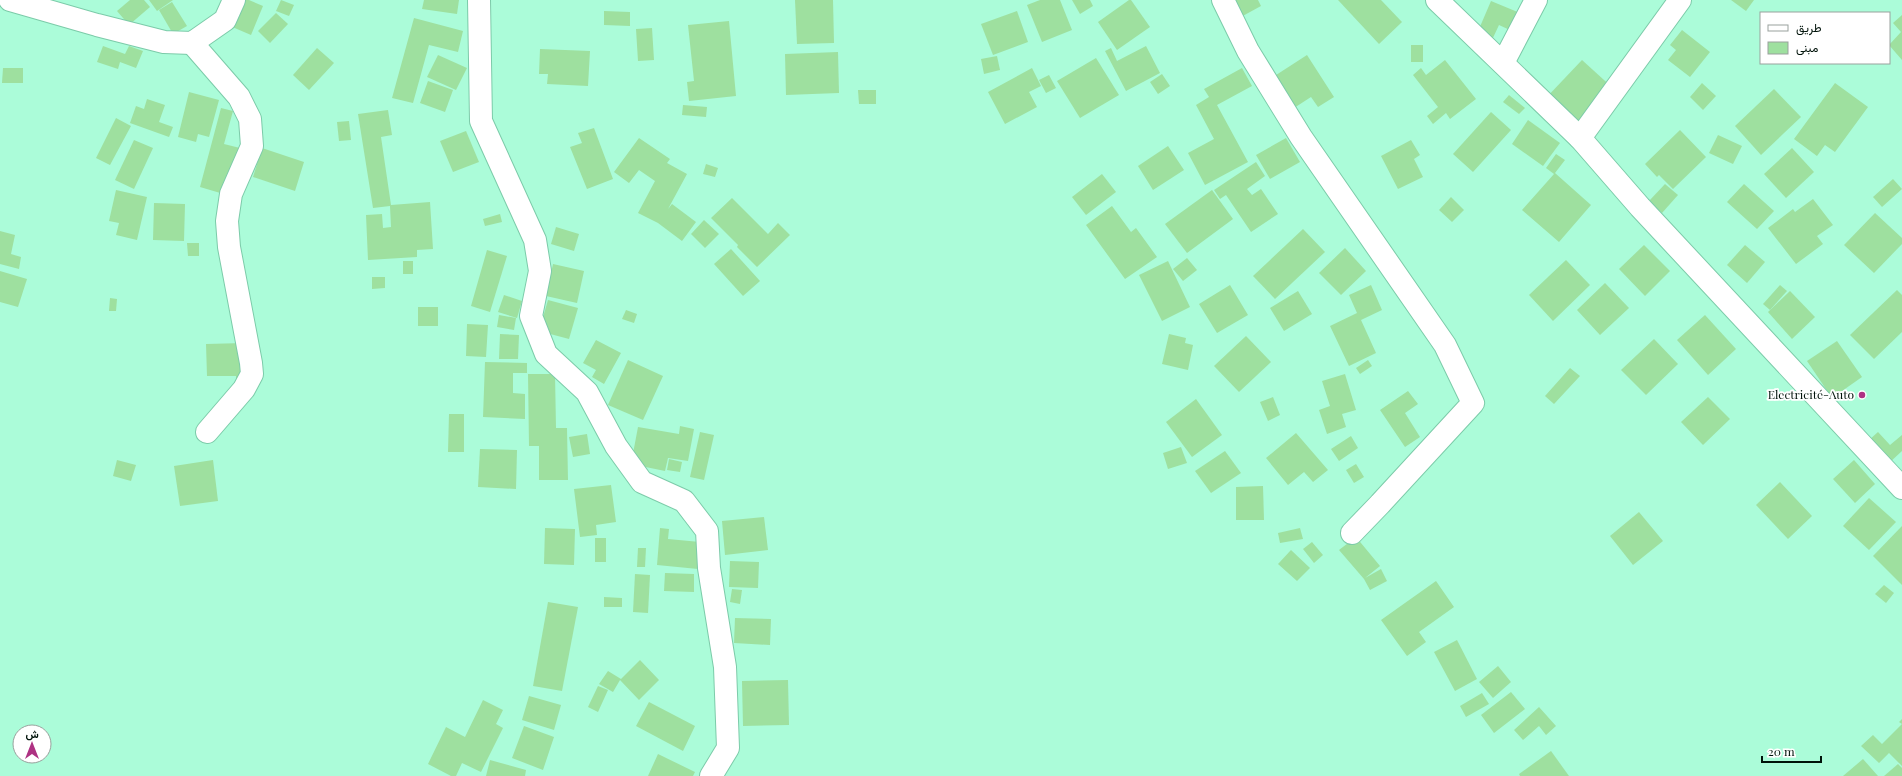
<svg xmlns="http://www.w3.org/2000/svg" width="1902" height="776" font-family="'Playfair Display',Vazirmatn,serif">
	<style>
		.building { fill: #9ee09f }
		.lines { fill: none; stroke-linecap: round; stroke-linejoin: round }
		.minor-casing { stroke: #7ccba9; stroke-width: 24 }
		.minor { stroke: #fff; stroke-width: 22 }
		.poi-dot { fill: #ae3283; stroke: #fff; stroke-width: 1.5 }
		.labels { text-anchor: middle; stroke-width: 3.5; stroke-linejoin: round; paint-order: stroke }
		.poi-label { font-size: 12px; fill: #00130a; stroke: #fff; text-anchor: end }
	</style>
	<rect width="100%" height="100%" fill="#abfcd9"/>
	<g class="building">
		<path d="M130 0H144L150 7 129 25 117 11Z"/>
		<path d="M149 0H173L157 11Z"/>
		<path d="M242 0H249L263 6 251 35 230 26Z"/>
		<path d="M281 0 294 5 289 16 276 11Z"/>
		<path d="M424 0H459L457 14 422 9Z"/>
		<path d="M795 0H833L834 43 797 44Z"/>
		<path d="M1040 0H1060L1072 30 1042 42 1027 5Z"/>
		<path d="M1072 0H1090L1093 6 1080 14Z"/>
		<path d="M1129 0H1131L1150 27 1117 50 1098 22Z"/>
		<path d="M1230 0H1258L1261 6 1239 18Z"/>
		<path d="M1338 0H1381L1402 22 1379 44Z"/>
		<path d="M1731 0H1754L1746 11Z"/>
		<path d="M1491 1 1520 13 1512 31 1499 25 1491 42 1476 36Z"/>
		<path d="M172 2 187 26 173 34 159 10Z"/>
		<path d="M604 11 630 12V26L604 25Z"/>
		<path d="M1017 11 1028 42 993 55 981 24Z"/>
		<path d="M276 13 288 24 270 43 258 31Z"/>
		<path d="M1902 15V60L1889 45 1901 32 1893 23Z"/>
		<path d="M414 18 463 31 458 52 429 45 413 103 392 98Z"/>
		<path d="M729 21 736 96 689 101 687 82 694 81 688 25Z"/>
		<path d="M652 28 654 60 638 61 636 29Z"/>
		<path d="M1682 30 1710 52 1690 77 1668 60 1676 50 1670 45Z"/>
		<rect x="1411" y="45" width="12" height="17"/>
		<path d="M103 46 125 54 129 46 143 51 136 68 120 62 118 69 97 62Z"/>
		<path d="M1146 46 1160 73 1126 91 1105 51 1111 48 1117 61Z"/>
		<path d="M317 48 334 63 309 90 293 75Z"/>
		<path d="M540 49 590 51 588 86 547 84 548 74H539Z"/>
		<path d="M838 52 839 93 786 95 785 54Z"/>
		<path d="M438 55 467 68 456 90 427 77Z"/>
		<path d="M1307 55 1334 97 1318 107 1311 97 1294 108 1273 77Z"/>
		<path d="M997 56 1000 70 984 74 981 59Z"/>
		<path d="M1096 58 1119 95 1080 118 1057 81Z"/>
		<path d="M1445 60 1476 99 1450 119 1446 113 1433 124 1427 116 1438 107 1413 75 1421 68 1426 75Z"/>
		<path d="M1582 60 1615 90 1577 130 1545 99Z"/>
		<path d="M3 68H23V83H2Z"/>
		<path d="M1032 68 1041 86 1029 92 1037 107 1005 124 988 92Z"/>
		<path d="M1242 68 1252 86 1217 105 1248 162 1205 185 1188 153 1214 139 1196 105 1209 97 1204 89Z"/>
		<path d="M1162 74 1170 86 1158 94 1150 82Z"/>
		<path d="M1049 75 1056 88 1046 93 1039 80Z"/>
		<path d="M428 81 453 90 445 112 420 103Z"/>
		<path d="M1702 83 1716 96 1703 110 1690 97Z"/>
		<path d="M1835 83 1868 107 1835 152 1825 145 1817 156 1794 139Z"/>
		<path d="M1774 89 1801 117 1761 155 1735 126Z"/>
		<path d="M858 90H876V104H859Z"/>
		<path d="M189 92 219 100 209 137 198 134 196 142 178 137Z"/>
		<path d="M1509 95 1525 108 1519 114 1503 102Z"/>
		<path d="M147 99 165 105 159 122 173 127 169 137 130 123 136 106 144 109Z"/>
		<path d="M683 105 707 107 706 117 682 115Z"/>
		<path d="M221 108 233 111 224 144 240 148 227 195 200 187Z"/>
		<path d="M388 110 392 135 381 137 391 205 430 202 433 249 417 250V257L368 260 366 215 382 214 383 228 391 227 390 206 373 208 358 114Z"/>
		<path d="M1491 112 1511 130 1473 172 1453 154Z"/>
		<path d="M116 118 131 126 110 165 96 158Z"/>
		<path d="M1528 120 1560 143 1543 166 1512 144Z"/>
		<path d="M349 121 351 140 339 141 337 122Z"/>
		<path d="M594 128 613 179 587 189 570 147 582 143 578 133Z"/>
		<path d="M1680 130 1706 157 1673 189 1659 175 1657 177 1645 164Z"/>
		<path d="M466 131 479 162 453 172 440 141Z"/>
		<path d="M1718 135 1742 146 1733 164 1709 153Z"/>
		<path d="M639 138 670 159 667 163 687 174 668 209 672 204 696 222 682 241 658 223 638 213 655 181 639 170 629 183 614 172Z"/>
		<path d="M1286 138 1300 162 1270 179 1256 155Z"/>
		<path d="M134 140 153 148 134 189 115 180Z"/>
		<path d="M1411 140 1420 155 1414 159 1423 177 1398 189 1381 156Z"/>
		<path d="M1168 146 1184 170 1153 190 1138 166Z"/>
		<path d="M262 148 304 162 295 191 253 177Z"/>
		<path d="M1792 148 1814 172 1786 198 1764 174Z"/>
		<path d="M1556 154 1565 160 1555 173 1591 205 1559 242 1522 210 1554 174 1546 168Z"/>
		<path d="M1256 162 1265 176 1247 189 1252 195 1261 189 1278 214 1251 232 1226 195 1220 199 1214 190Z"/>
		<path d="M706 164 718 168 715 177 703 174Z"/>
		<path d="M1102 174 1116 192 1086 215 1072 197Z"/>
		<path d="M1893 179 1902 189 1882 207 1873 197Z"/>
		<path d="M1665 184 1678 195 1662 213 1649 201Z"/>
		<path d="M1744 184 1774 211 1757 229 1727 202Z"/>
		<path d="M116 190 147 197 137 240 116 235 119 223 109 221Z"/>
		<path d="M1212 190 1233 219 1187 253 1165 224Z"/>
		<path d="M1451 197 1464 210 1452 222 1439 210Z"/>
		<path d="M732 198 768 234 778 223 790 235 757 267 737 247 738 245 711 218Z"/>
		<path d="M1813 199 1833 225 1817 236 1823 244 1796 264 1768 228 1793 209 1795 212Z"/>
		<path d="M154 203 185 204 184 241 153 240Z"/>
		<path d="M1112 206 1131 232 1136 228 1157 257 1125 279 1086 225Z"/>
		<path d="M1875 213 1902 238V244L1874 273 1844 245Z"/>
		<path d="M500 214 502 222 485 226 483 219Z"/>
		<path d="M704 220 719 234 705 248 691 234Z"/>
		<path d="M556 227 579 234 574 251 551 244Z"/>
		<path d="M1303 229 1325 252 1275 299 1253 276Z"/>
		<path d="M0 231 15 235 11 254 21 257 19 269 0 264Z"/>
		<path d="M187 243H199V256H188Z"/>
		<path d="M1644 245 1670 271 1645 296 1619 269Z"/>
		<path d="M1745 245 1765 262 1747 283 1727 265Z"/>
		<path d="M1345 248 1366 271 1341 295 1319 273Z"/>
		<path d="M731 249 760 281 743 296 714 264Z"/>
		<path d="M487 250 507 256 490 312 471 306Z"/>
		<path d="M1187 258 1197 270 1183 281 1173 269Z"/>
		<path d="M1566 260 1590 285 1553 321 1529 295Z"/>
		<rect x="403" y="261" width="10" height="13"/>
		<path d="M1168 261 1190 307 1162 321 1139 275Z"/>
		<path d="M553 264 584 271 577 303 546 296Z"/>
		<path d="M0 271 27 279 18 307 0 302Z"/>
		<path d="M372 277H385V288L372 289Z"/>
		<path d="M1605 283 1629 308 1600 335 1577 310Z"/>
		<path d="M1230 285 1248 315 1217 333 1199 304Z"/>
		<path d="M1371 285 1382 310 1361 320 1376 353 1349 366 1330 326 1357 313 1349 295Z"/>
		<path d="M1780 285 1787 291 1770 310 1763 304Z"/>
		<path d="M1897 290 1902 295V332L1874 359 1850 335Z"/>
		<path d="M1298 291 1312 314 1284 331 1270 308Z"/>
		<path d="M1790 291 1815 317 1792 339 1768 312Z"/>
		<path d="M504 295 522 301 517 318 498 312Z"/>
		<path d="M110 298 117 299 116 311H109Z"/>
		<path d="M548 300 578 308 569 339 539 331Z"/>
		<rect x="418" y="307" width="20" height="19"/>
		<path d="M626 310 637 314 634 323 622 319Z"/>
		<path d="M499 315 516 318 514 330 497 327Z"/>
		<path d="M1705 315 1736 349 1708 375 1677 340Z"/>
		<path d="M467 324 488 325 486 357 466 356Z"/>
		<path d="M500 334 519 335 518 359H499Z"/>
		<path d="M1169 334 1186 338 1185 343 1193 345 1188 370 1162 364Z"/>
		<path d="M1246 336 1271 362 1239 392 1214 366Z"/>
		<path d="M1654 339 1678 364 1646 395 1621 370Z"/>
		<path d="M596 340 621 353 604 384 592 377 596 370 583 363Z"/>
		<path d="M1837 341 1862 377 1832 398 1807 361Z"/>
		<path d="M244 343 245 378H236V376H207L206 344Z"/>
		<path d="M628 360 663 376 643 420 608 405Z"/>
		<path d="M1368 360 1372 366 1360 374 1356 368Z"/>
		<path d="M485 362 527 363V373H513V393L525 394V419L483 417Z"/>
		<path d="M1570 368 1580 376 1554 404 1545 396Z"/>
		<path d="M528 374H555L556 428H567L568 480H539V446H529Z"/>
		<path d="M1345 374 1356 410 1342 414 1346 427 1327 434 1319 410 1330 406 1322 381Z"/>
		<path d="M1408 391 1418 404 1405 413 1420 437 1405 447 1380 410Z"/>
		<path d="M1273 397 1280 415 1268 421 1260 402Z"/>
		<path d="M1708 397 1730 419 1703 445 1681 422Z"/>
		<path d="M1196 399 1222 435 1192 457 1166 422Z"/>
		<path d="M449 414H464V452H448Z"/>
		<path d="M680 426 694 429 688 461 668 458 665 471 631 464 638 427 679 434Z"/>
		<path d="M700 432 714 435 704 480 690 477Z"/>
		<path d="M1878 432 1890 445 1902 435V451L1889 463 1868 441Z"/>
		<path d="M1296 433 1328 470 1313 482 1304 472 1288 485 1266 458Z"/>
		<path d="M587 434 590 454 573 457 569 437Z"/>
		<path d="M1351 436 1358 448 1339 461 1331 449Z"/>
		<path d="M1181 447 1187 463 1168 469 1163 453Z"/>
		<path d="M480 449 517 450 516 489 478 487Z"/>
		<path d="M1225 451 1241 473 1211 493 1195 471Z"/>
		<path d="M669 459 682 462 680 472 667 470Z"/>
		<path d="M117 460 136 465 131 481 113 476Z"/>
		<path d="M213 460 218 501 180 506 174 466Z"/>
		<path d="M1854 460 1875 484 1855 503 1833 479Z"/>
		<path d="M1356 464 1364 477 1354 483 1346 470Z"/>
		<path d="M1780 482 1812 516 1788 539 1756 505Z"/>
		<path d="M611 485 616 522 596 525 597 535 580 537 574 489Z"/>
		<path d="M1263 486 1264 520H1236V487Z"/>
		<path d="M1869 498 1896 522 1869 550 1843 526Z"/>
		<path d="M1639 512 1663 541 1633 565 1610 536Z"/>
		<path d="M764 517 768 550 725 555 722 521Z"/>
		<path d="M1902 526V585L1873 556Z"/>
		<path d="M545 528 575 529 574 565 544 564Z"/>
		<path d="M660 528 669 529 668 539 700 542 698 569 657 565Z"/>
		<path d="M1300 528 1303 539 1280 543 1278 533Z"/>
		<path d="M1356 537 1380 566 1365 578 1381 569 1387 581 1370 590 1364 579 1339 550Z"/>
		<rect x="595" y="538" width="11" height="24"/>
		<path d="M1312 542 1323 555 1314 563 1303 549Z"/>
		<path d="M638 548H646L645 567H637Z"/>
		<path d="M1291 550 1310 568 1297 581 1278 564Z"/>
		<path d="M730 561 759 562 758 588 729 587Z"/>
		<path d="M665 573 694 574V592L664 591Z"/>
		<path d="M635 574 650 575 648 613 633 612Z"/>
		<path d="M1436 581 1454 607 1419 632 1426 642 1407 656 1381 620Z"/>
		<path d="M1884 585 1894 593 1886 603 1875 594Z"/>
		<path d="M732 589 742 590 740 604 730 602Z"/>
		<path d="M604 597 622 598V607H604Z"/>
		<path d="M548 602 578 607 562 691 533 686Z"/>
		<path d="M735 618 771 619 770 645 734 643Z"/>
		<path d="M1457 640 1477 679 1455 691 1434 652Z"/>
		<path d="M640 660 659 680 639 700 620 680 613 692 599 684 608 671 621 679Z"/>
		<path d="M1498 666 1511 682 1493 698 1479 682Z"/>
		<path d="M788 680 789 725 743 726 742 681Z"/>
		<path d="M598 686 608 690 598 712 588 707Z"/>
		<path d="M1511 692 1525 709 1494 733 1481 715Z"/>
		<path d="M1482 693 1489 704 1466 717 1460 706Z"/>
		<path d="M529 696 561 705 554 730 522 720Z"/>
		<path d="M483 700 503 710 496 724 503 728 481 772 462 763 456 776H451L428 764 446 727 465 737Z"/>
		<path d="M649 702 695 726 683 751 636 726Z"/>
		<path d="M1539 707 1556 726 1546 735 1539 726 1523 740 1514 730Z"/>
		<path d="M1902 719V766L1889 753 1879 763 1861 746 1873 735 1882 744 1902 724 1899 722Z"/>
		<path d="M524 726 554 737 543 770 512 758Z"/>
		<path d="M1551 751 1569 776H1520L1519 774Z"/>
		<path d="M658 754 695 772 693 776H648Z"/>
		<path d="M1863 759 1878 776H1843Z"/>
		<path d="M490 760 526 770 525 776H486Z"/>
		<path d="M1898 764 1902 768V776H1884Z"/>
	</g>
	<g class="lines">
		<g class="minor-casing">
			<g id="minor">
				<path d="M10 0 97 25 164 42 192 43 225 20 234 0"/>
				<path d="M479 0 481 121 535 240 540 271 531 316 546 354 587 392 616 446 642 482 684 501 707 531 709 568 725 667 728 748 711 776"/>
				<path d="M1223 0 1248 51 1301 137 1445 345 1473 403 1380 504 1352 533"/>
				<path d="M1437 0 1580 138 1640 207 1902 488"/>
				<path d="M192 43 239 97 250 119 252 146 231 194 227 221 229 247 251 363 252 374 244 389 207 432"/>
				<path d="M1503 63 1536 0"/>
				<path d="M1580 138 1680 0"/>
			</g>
		</g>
		<use href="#minor" class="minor"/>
	</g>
	<circle class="poi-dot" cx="1862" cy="395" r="4"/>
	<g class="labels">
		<g class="poi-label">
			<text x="1854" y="399">Electricité-Auto</text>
		</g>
	</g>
	<rect x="1760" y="12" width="130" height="52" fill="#ffffff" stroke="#99a19d"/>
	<rect x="1768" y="25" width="20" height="6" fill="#ffffff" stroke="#99a19d"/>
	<text x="1796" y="32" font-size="12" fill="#00130a">طريق</text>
	<rect x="1768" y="42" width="20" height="12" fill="#9ee09f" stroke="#99a19d"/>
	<text x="1796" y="52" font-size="12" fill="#00130a">مبنى</text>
	<g transform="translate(32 744)"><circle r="19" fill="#ffffff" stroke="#99a19d"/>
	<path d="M0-3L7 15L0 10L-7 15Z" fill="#ae3283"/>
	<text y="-6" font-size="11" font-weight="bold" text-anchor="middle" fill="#00130a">ش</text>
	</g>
	<path d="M1762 756v6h59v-6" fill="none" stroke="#00130a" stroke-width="2"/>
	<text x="1768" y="756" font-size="12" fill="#00130a" stroke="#ffffff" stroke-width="3" paint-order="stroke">20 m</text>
</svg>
